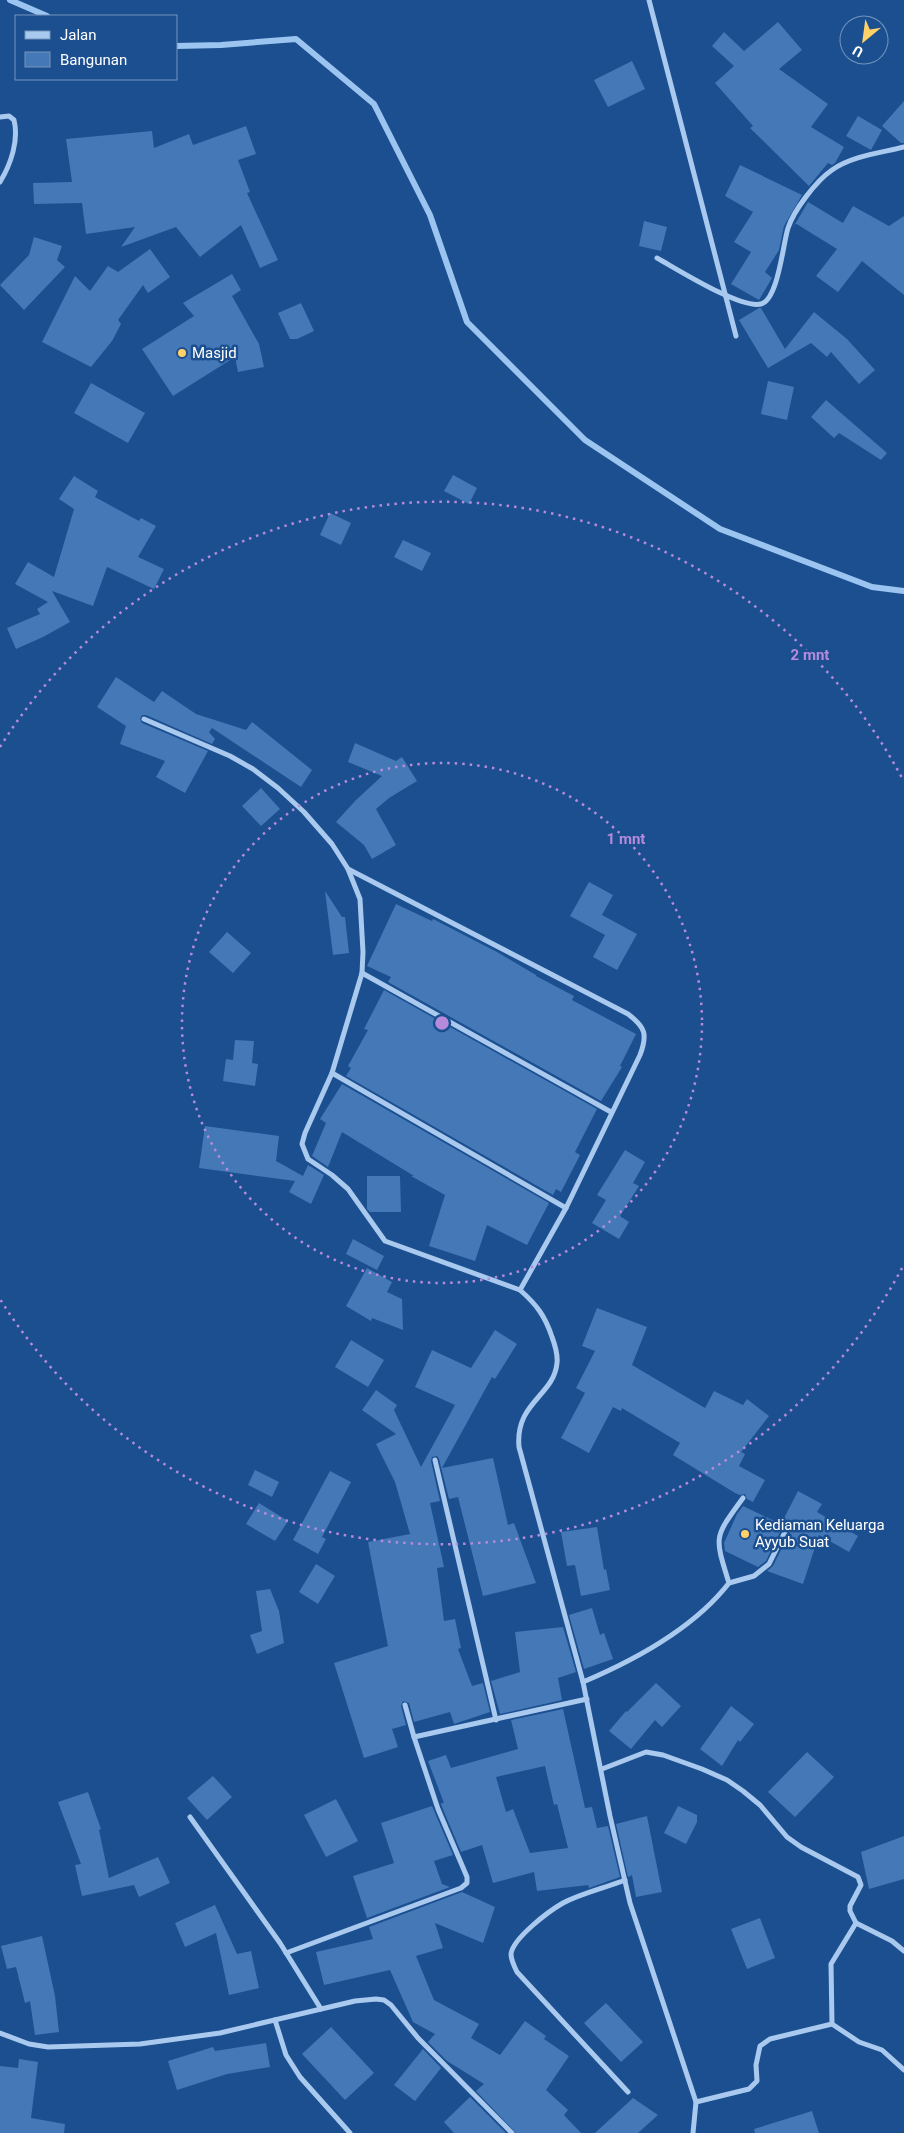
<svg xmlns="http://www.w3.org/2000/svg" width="904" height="2133" font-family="Roboto,sans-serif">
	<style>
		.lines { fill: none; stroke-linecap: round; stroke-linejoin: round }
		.stream { stroke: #9cc4f0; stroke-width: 6 }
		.building { fill: #4478b7; fill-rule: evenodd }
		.minor { stroke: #a9c9ee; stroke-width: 5 }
		.ring { fill: none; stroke: #b68bdc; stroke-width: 2.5; stroke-dasharray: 2.5 5 }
		.poi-dot { fill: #ffd166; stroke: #1b4f8f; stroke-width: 2 }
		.labels { text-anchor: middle; stroke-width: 5; stroke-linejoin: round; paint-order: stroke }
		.poi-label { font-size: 15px; fill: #fff; stroke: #1b4f8f; text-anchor: start }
		.centre { fill: #b68bdc; stroke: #1b4f8f; stroke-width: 2.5 }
		.ring-label { font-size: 15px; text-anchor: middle; font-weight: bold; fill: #b68bdc; stroke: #1b4f8f; stroke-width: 5; stroke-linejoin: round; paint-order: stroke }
	</style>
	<rect width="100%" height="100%" fill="#1b4f8f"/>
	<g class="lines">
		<g class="stream">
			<path d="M10 0 47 16"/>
			<path d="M176 46 221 45 296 39 374 104 430 215 467 322 585 440 720 529 872 587 904 591"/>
		</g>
	</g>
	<g class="building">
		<path d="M778 22 802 50 779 69 828 104 811 127 844 147 835 163 832 165 828 163 809 186 750 128 753 126 715 83 734 66 712 46 724 32 744 51Z"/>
		<path d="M632 61 645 89 608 107 594 80Z"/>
		<path d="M904 101V143H901L882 126Z"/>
		<path d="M858 116 882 130 871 150 846 136Z"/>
		<path d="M246 126 256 154 238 160 250 192 247 193 278 260 260 268 241 225 200 257 176 227 121 247 135 227 86 234 82 203 34 204 33 183 72 182 66 139 152 131 154 148 189 134 193 145Z"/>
		<path d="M740 165 802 195 784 226 779 250 765 272 772 278 759 300 731 284 751 252 734 242 753 212 725 196Z"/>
		<path d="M808 202 843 223 853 206 889 226 904 216V295L862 261 838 292 816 276 837 249 795 223 794 226Z"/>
		<path d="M644 221 667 227 661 251 639 246Z"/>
		<path d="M34 237 62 246 57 260 65 267 24 310 0 285 29 255Z"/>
		<path d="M150 249 170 277 148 293 143 285 118 320 121 324 112 341 91 367 42 342 75 276 90 291 108 266 118 272Z"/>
		<path d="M232 274 241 290 232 296 259 344 264 367 238 372 235 357 173 396 142 349 194 316 183 303Z"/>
		<path d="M301 303 314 331 297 339H290L278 313Z"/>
		<path d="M759 308H761L785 349 814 312 847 339 875 370 859 384 831 352 827 357 811 343 768 368 739 320Z"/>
		<path d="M768 381 794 387 787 420 761 414Z"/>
		<path d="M91 383 145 413 128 443 74 413Z"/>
		<path d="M826 400 887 453 881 460 839 433 834 438 811 417Z"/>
		<path d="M453 475 477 488 469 504 444 491Z"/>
		<path d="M74 476 98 491 95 497 139 521 141 518 156 526 138 557 164 569 154 589 107 567 93 606 52 591 70 622 43 637 16 649 7 628 40 614 37 609 48 602 15 584 28 562 54 577 74 509 59 499Z"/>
		<path d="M330 513 351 523 341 545 320 535Z"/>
		<path d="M403 540 431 553 422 571 394 557Z"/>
		<path d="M116 677 154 702 162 691 196 714 246 730 252 722 312 770 301 787 212 728 209 732 215 739 212 744 146 715H142L140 719 142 723 208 751 185 793 156 777 165 761 120 744 126 726 97 707Z"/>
		<path d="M355 743 396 761 402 757 417 781 389 798 376 809 396 845 372 859 364 845 336 822 356 800 382 776 348 762Z"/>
		<path d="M261 788 280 809 261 826 242 806Z"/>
		<path d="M589 882 613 895 602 915 637 934 617 970 593 957 605 935 570 916Z"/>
		<path d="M325 891 342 917H345L349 953 333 955Z"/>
		<path d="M396 904 432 921 433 919 497 952 536 975V976L574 996 572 1000 636 1034 620 1066 622 1067 601 1101 388 982 391 977 367 966Z"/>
		<path d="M227 932 251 953 233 973 209 952Z"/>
		<path d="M384 990 597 1109 575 1152 580 1155 561 1192 556 1189 553 1195 346 1076 351 1068 348 1066 368 1030 364 1029Z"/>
		<path d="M235 1040 254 1041 252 1063 258 1064 255 1086 223 1081 226 1059 233 1060Z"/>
		<path d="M342 1084 549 1203 527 1245 487 1225 475 1261 429 1246 445 1195 411 1176H414L342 1132 328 1167 312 1156 326 1123 320 1119Z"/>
		<path d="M205 1126 279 1136 276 1161 303 1176 308 1165 324 1175 311 1204 289 1192 295 1181 199 1168Z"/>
		<path d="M625 1150 645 1162 633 1183 639 1186 620 1216 629 1222 619 1239 592 1223 606 1200 597 1195Z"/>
		<path d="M367 1176H400L401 1212H370L367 1209Z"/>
		<path d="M353 1239 384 1256 377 1270 346 1254Z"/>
		<path d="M367 1268 392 1282 387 1292 402 1299 403 1330 372 1318 371 1321 346 1306Z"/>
		<path d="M597 1308 647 1327 632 1365 705 1408 714 1391 743 1405 747 1399 769 1416 741 1452 745 1454 739 1466 765 1480 753 1502 747 1499 745 1494 740 1495 735 1493 673 1455 680 1443 622 1408 621 1411 613 1407 589 1453 561 1438 585 1393 576 1388 595 1351 582 1346Z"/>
		<path d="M495 1330 517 1344 495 1379 492 1377 442 1468 493 1458 508 1525 514 1523 536 1583 483 1596 458 1497 449 1499 439 1459 437 1456 432 1457 431 1461 440 1501 430 1503 444 1567 437 1568 444 1621 455 1619 461 1648 458 1649 472 1686 483 1683 490 1712 454 1724 450 1712 414 1722 409 1703 403 1701 401 1706 406 1725 392 1729 398 1747 364 1758 334 1663 388 1646 368 1542 410 1534 395 1482 376 1444 396 1434 362 1410 376 1390 397 1405 394 1410 421 1467 455 1405 415 1387 432 1350 471 1368Z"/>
		<path d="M351 1340 384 1360 368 1387 335 1367Z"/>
		<path d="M255 1470 279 1482 272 1497 248 1485Z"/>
		<path d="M330 1471 351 1482 322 1537 326 1539 318 1554 293 1540Z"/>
		<path d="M798 1491 822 1504 817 1512 858 1536 849 1552 819 1535 803 1584 767 1571 773 1566 793 1526 790 1520 785 1522 766 1561 758 1567 725 1551 724 1543 737 1514 743 1506 781 1524Z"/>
		<path d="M259 1503 288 1521 275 1541 246 1524Z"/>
		<path d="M597 1527 604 1570 606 1569 610 1590 581 1596 575 1565 567 1566 561 1532Z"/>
		<path d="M316 1564 335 1576 318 1604 299 1592Z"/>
		<path d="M270 1589 279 1611 284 1643 257 1654 250 1635 262 1631 256 1591Z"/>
		<path d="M592 1608 600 1635 604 1633 613 1659 584 1669 569 1615Z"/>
		<path d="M563 1627 576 1672 558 1678 562 1700 500 1714 491 1681 520 1672 515 1632Z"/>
		<path d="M656 1683 681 1706 662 1727 655 1720 631 1749 609 1731 626 1711 627 1712Z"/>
		<path d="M731 1706 754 1724 740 1742 738 1740 722 1766 700 1749Z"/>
		<path d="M563 1709 585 1808 592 1807 597 1828 608 1826 620 1877 589 1888 588 1885 537 1891 534 1872 493 1883 482 1845 461 1852 442 1807 441 1803H444L428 1761 446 1755 451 1768 518 1749 511 1720ZM545 1766 554 1805 557 1804 568 1848 530 1853 513 1809 506 1812 496 1777Z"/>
		<path d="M807 1752 834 1777 795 1817 768 1792Z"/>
		<path d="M213 1776 232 1797 207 1820 187 1798Z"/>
		<path d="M88 1792 101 1829 99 1830 109 1878 158 1857 170 1883 139 1897 134 1885 82 1896 75 1865 81 1864 58 1802Z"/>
		<path d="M336 1799 358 1841 326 1857 304 1815Z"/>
		<path d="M432 1806 453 1855 434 1861 442 1884 450 1887 367 1918 353 1876 394 1863 381 1823Z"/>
		<path d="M678 1806 697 1815V1822L686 1844 664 1833Z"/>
		<path d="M647 1816 662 1892 636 1897 632 1875 628 1877 616 1824Z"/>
		<path d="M904 1836V1879L869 1889 861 1852Z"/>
		<path d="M462 1892 495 1907 483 1943 435 1923 443 1948 416 1956 434 2000 479 2024 471 2038 500 2055 525 2021 546 2036 544 2039 569 2056 546 2090 568 2110 564 2115 581 2133H516L476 2091 484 2084 447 2061 428 2042 435 2034 413 2022 390 1970 324 1985 316 1952 373 1939 369 1927Z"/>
		<path d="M215 1905 237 1954 251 1951 259 1988 229 1995 216 1933 185 1947 175 1923Z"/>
		<path d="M760 1918 775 1958 747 1969 731 1929Z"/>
		<path d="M42 1936 55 1996 59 2032 35 2035 30 2001 25 2003 16 1967 7 1969 1 1946Z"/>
		<path d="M606 2003 643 2042 621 2062 584 2023Z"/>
		<path d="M331 2027 374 2073 345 2100 302 2054Z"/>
		<path d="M266 2043 270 2067 227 2074 177 2090 168 2061 213 2047 215 2051Z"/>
		<path d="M423 2049 441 2068 415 2101 394 2085Z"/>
		<path d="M19 2059 38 2062 31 2118 65 2124 64 2133H0V2066L18 2068Z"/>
		<path d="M470 2097 506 2133H454L444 2122Z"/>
		<path d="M633 2098 658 2115 638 2133H595Z"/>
		<path d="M812 2111 819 2133H755L754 2129Z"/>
	</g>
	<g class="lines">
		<g class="minor">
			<path d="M649 0 736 336"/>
			<path d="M0 117 9 116 14 120C19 140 11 164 0 182"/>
			<path d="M657 258C677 269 740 309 761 304 778 300 783 244 788 228 794 210 816 181 832 170 852 156 880 153 904 147"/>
			<path d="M144 719 230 756 253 769 278 788 304 812 332 844 348 869 360 899 363 952 362 973 332 1073 305 1133 302 1144 308 1159 332 1175 348 1189 385 1241 520 1290C537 1305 545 1316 552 1337 555 1345 558 1354 557 1363 554 1396 515 1402 519 1447L583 1682 610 1816 630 1903 696 2102 693 2133"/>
			<path d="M348 869 628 1014C645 1027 648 1034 640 1055L566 1208 520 1290"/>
			<path d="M362 973 611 1112"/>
			<path d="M332 1073 566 1208"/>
			<path d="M435 1460 496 1720"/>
			<path d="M729 1583 754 1576 769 1564 789 1524"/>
			<path d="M583 1682C635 1660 694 1628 729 1583 714 1535 714 1538 743 1498"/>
			<path d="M405 1705 414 1737"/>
			<path d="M602 1769 646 1752 663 1755 702 1769 727 1780 743 1791 760 1805 787 1837 801 1847 858 1877 861 1885 850 1906V1911L856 1923 892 1941 904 1951"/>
			<path d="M190 1817 280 1943 321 2009"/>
			<path d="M625 1880C605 1888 582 1893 563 1903 549 1911 513 1938 511 1954 511 1960 514 1966 517 1972L628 2092"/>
			<path d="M286 1953 461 1888 467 1883V1877L438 1809 414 1737 587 1699"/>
			<path d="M275 2020 286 2055 300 2077 350 2133"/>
			<path d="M832 2024 831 1964 856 1923"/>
			<path d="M0 2033 29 2044 48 2047 140 2044 220 2033 355 2001 376 1999 384 2000 391 2005 418 2038 512 2133"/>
			<path d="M696 2102 749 2089 757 2081 756 2065 760 2046 770 2039 832 2024 859 2042 882 2050 904 2070"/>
		</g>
	</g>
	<g class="ring">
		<circle cx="442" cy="1023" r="260"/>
		<path d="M902 1268A521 521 0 0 1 0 1299M0 747A521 521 0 0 1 902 778"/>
	</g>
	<g class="poi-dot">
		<circle cx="182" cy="353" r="5"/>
		<circle cx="745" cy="1534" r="5"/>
	</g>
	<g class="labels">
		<g class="poi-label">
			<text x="192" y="358">Masjid</text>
			<text x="755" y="1530">Kediaman Keluarga<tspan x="755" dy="17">Ayyub Suat</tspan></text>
		</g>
	</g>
	<circle cx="442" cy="1023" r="8" class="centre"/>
	<g class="ring-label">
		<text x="810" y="660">2 mnt</text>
		<text x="626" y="844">1 mnt</text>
	</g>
	<rect x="15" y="15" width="162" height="65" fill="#1b4f8f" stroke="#7695bc"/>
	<rect x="25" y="31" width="25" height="8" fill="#a9c9ee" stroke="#7695bc"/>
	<text x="60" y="40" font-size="15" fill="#ffffff">Jalan</text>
	<rect x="25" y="52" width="25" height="15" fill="#4478b7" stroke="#7695bc"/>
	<text x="60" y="65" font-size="15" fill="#ffffff">Bangunan</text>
	<g transform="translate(864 40) rotate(209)"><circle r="24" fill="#1b4f8f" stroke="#7695bc"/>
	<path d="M0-4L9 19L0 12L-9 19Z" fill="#ffd166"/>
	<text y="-8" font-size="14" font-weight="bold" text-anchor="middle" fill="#ffffff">U</text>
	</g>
</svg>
